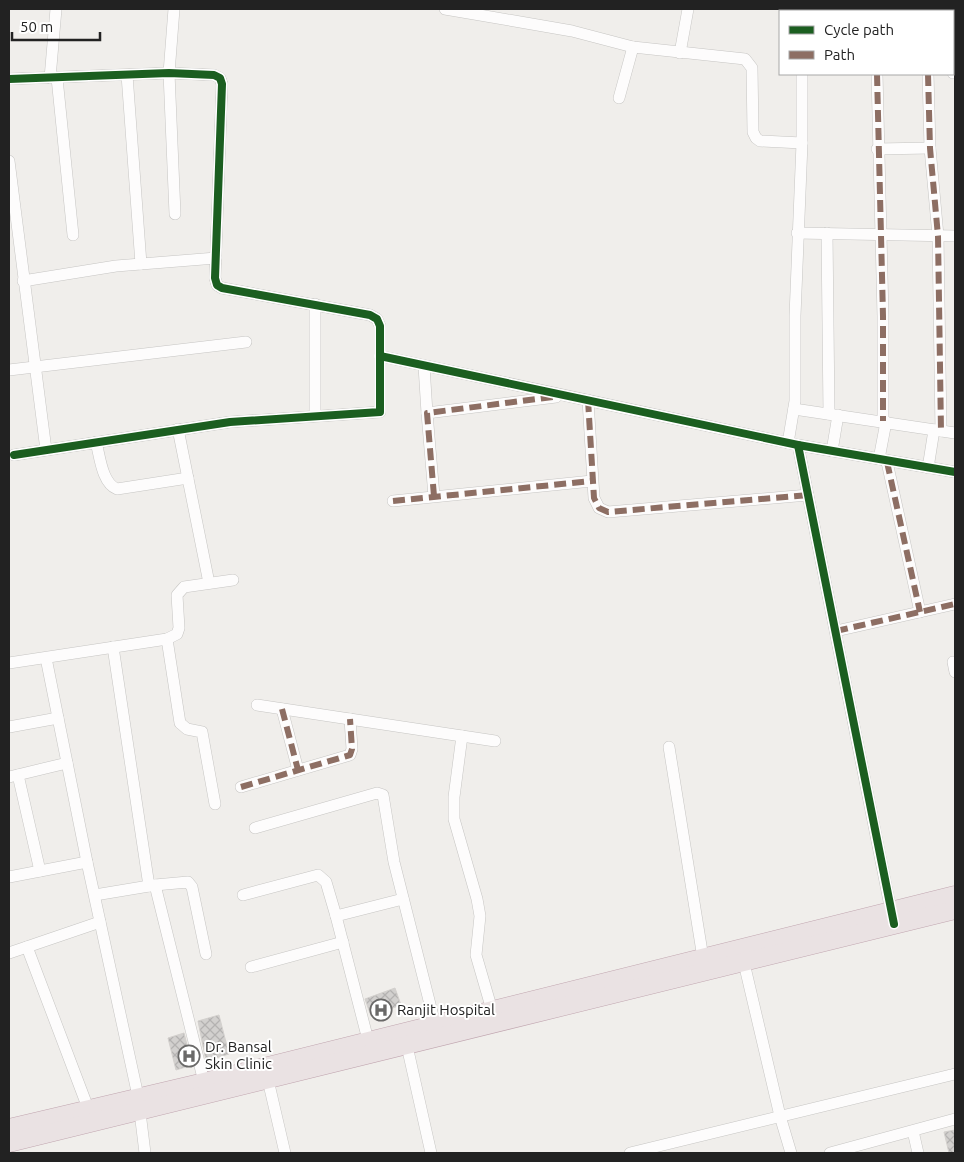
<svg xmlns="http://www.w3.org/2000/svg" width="964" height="1162" font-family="Ubuntu,sans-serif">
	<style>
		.building { fill: url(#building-cross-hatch); stroke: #d3d0cd }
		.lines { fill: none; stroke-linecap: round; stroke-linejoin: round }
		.minor-casing { stroke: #c6c5c3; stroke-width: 12 }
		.highway-casing { stroke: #c1a6b0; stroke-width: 19 }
		.minor { stroke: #fdfcfc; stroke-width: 11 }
		.highway { stroke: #eae2e3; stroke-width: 18 }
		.quiet { stroke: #8d6e63; stroke-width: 6; stroke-dasharray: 12 6; stroke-linecap: butt }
		.cycleway-casing { stroke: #fff; stroke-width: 11 }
		.cycleway { stroke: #1b5e20; stroke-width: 8 }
		.labels { text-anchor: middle; stroke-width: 4; stroke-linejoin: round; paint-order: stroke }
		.poi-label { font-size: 15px; fill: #222; stroke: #fff; text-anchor: start }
	</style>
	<defs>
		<pattern id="building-cross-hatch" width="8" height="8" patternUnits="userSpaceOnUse" patternTransform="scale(1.25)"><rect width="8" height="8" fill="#d2d0ce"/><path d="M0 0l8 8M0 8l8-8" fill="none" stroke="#b4b2b1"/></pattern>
	</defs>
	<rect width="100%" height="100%" fill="#f0eeeb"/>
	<g class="building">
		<path d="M395 988 401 1005 371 1016 365 999Z"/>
		<path d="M219 1015 229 1054 206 1061 198 1021Z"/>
		<path d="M184 1033 192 1065 176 1070 168 1038Z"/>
		<path d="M955 1130V1153H949L944 1132Z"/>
	</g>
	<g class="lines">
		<g class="minor-casing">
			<g id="minor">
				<path d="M174 9 169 73 175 214"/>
				<path d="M445 9 572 31 633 47 745 59 752 68 753 132 756 138 760 141 802 143"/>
				<path d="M680 53 688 9"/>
				<path d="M953 73H955"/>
				<path d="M877 74 883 316V421"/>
				<path d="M928 74 930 148 938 236 941 431"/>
				<path d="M127 75 141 264"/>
				<path d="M50 78 56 9"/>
				<path d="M57 78 73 235"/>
				<path d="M9 79 169 73 214 75 220 78 222 84 215 278 217 285 222 288 370 315 377 319 380 326V412L230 422 14 455"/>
				<path d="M619 98 633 47"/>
				<path d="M877 149 930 148"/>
				<path d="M9 161 46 450"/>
				<path d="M797 233 955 236"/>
				<path d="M827 233 829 414"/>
				<path d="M23 281 116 266 216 258"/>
				<path d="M315 304V415"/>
				<path d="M380 356 798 445 955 472"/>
				<path d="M424 366 427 413"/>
				<path d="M9 370 246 342"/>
				<path d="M588 400 594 498 599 508 608 512 808 495"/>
				<path d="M794 409 955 433"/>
				<path d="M178 429 209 583"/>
				<path d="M96 442C100 457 102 483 117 489L188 478"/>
				<path d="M788 443 795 401V316L802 143V74"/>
				<path d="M798 445 892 916"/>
				<path d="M832 451 838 415"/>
				<path d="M879 459 886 422"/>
				<path d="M887 462 920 612"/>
				<path d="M928 468 934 430"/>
				<path d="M434 496 427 413 556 397"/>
				<path d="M393 501 592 481"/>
				<path d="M836 631 955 604"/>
				<path d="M167 639 180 723 187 729 202 732 215 804"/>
				<path d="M113 647 149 886"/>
				<path d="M46 658 87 862 138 1096 145 1153"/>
				<path d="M953 662 955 672"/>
				<path d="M9 663 167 639 177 634 179 628 177 595 184 587 233 580"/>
				<path d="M257 705 495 741"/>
				<path d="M282 709 298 770"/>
				<path d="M9 727 58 718"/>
				<path d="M462 736 454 797V819L477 899 480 916 476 955 492 1010"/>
				<path d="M669 747 703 958"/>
				<path d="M18 775 40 871"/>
				<path d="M9 777 67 763"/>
				<path d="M241 787 350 755 352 749 350 719"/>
				<path d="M255 828 377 793 383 795 394 862 435 1024"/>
				<path d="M9 877 87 862"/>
				<path d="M155 885 204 1082"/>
				<path d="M95 895 155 885 188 882 192 887 206 954"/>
				<path d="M243 895 318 875 326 882 336 916"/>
				<path d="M27 947 88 1108"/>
				<path d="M9 953 100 922"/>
				<path d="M744 963 780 1116 791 1153"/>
				<path d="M251 967 343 942"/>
				<path d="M368 1040 336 916 403 899"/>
				<path d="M407 1046 431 1153"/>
				<path d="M268 1080 285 1153"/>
				<path d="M913 1131 918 1153"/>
				<path d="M630 1153 955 1074"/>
				<path d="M830 1153 955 1119"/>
			</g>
		</g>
		<g class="highway-casing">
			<g id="highway">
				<path d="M9 1128 204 1082 955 895"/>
				<path d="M9 1143 955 910"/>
			</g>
		</g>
		<use href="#minor" class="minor"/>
		<use href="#highway" class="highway"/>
		<g class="quiet">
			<path d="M877 74 883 316V421"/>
			<path d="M928 74 930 148 938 236 941 431"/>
			<path d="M588 400 594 498 599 508 608 512 808 495"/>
			<path d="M887 462 920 612"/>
			<path d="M434 496 427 413 553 397"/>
			<path d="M393 501 592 481"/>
			<path d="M836 631 955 604"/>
			<path d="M282 709 298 770"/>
			<path d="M241 787 350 755 352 749 350 719"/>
		</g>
		<g class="cycleway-casing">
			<g id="cycleway">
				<path d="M9 79 169 73 214 75 220 78 222 84 215 278 217 285 222 288 370 315 377 319 380 326V412L230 422 14 455"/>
				<path d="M380 356 798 445 955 472"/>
				<path d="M798 445 894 924"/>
			</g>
		</g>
		<use href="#cycleway" class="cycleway"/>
	</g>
	<defs>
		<g id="hospital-ring" transform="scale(1.125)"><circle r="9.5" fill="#fff" stroke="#6a6968" stroke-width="1.5"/><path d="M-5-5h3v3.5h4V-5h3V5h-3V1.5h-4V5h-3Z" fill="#6a6968"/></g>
	</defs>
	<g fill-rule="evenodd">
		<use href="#hospital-ring" x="381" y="1010"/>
		<use href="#hospital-ring" x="189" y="1056"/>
	</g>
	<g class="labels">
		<g class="poi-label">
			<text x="397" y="1015">Ranjit Hospital</text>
			<text x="205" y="1052">Dr. Bansal<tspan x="205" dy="17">Skin Clinic</tspan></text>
		</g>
	</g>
	<rect width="964" height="1162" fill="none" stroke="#222222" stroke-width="20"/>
	<rect x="779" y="10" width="175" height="65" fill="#ffffff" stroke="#a7a7a7"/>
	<rect x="789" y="26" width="25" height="8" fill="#1b5e20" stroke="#a7a7a7"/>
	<text x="824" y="35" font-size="15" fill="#222222">Cycle path</text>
	<rect x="789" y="51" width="25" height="8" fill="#8d6e63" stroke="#a7a7a7"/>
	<text x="824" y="60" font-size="15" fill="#222222">Path</text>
	<path d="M12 32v8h88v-8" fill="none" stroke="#222222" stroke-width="2.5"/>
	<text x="20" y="32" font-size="15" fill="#222222" stroke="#ffffff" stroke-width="4" paint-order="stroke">50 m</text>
</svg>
